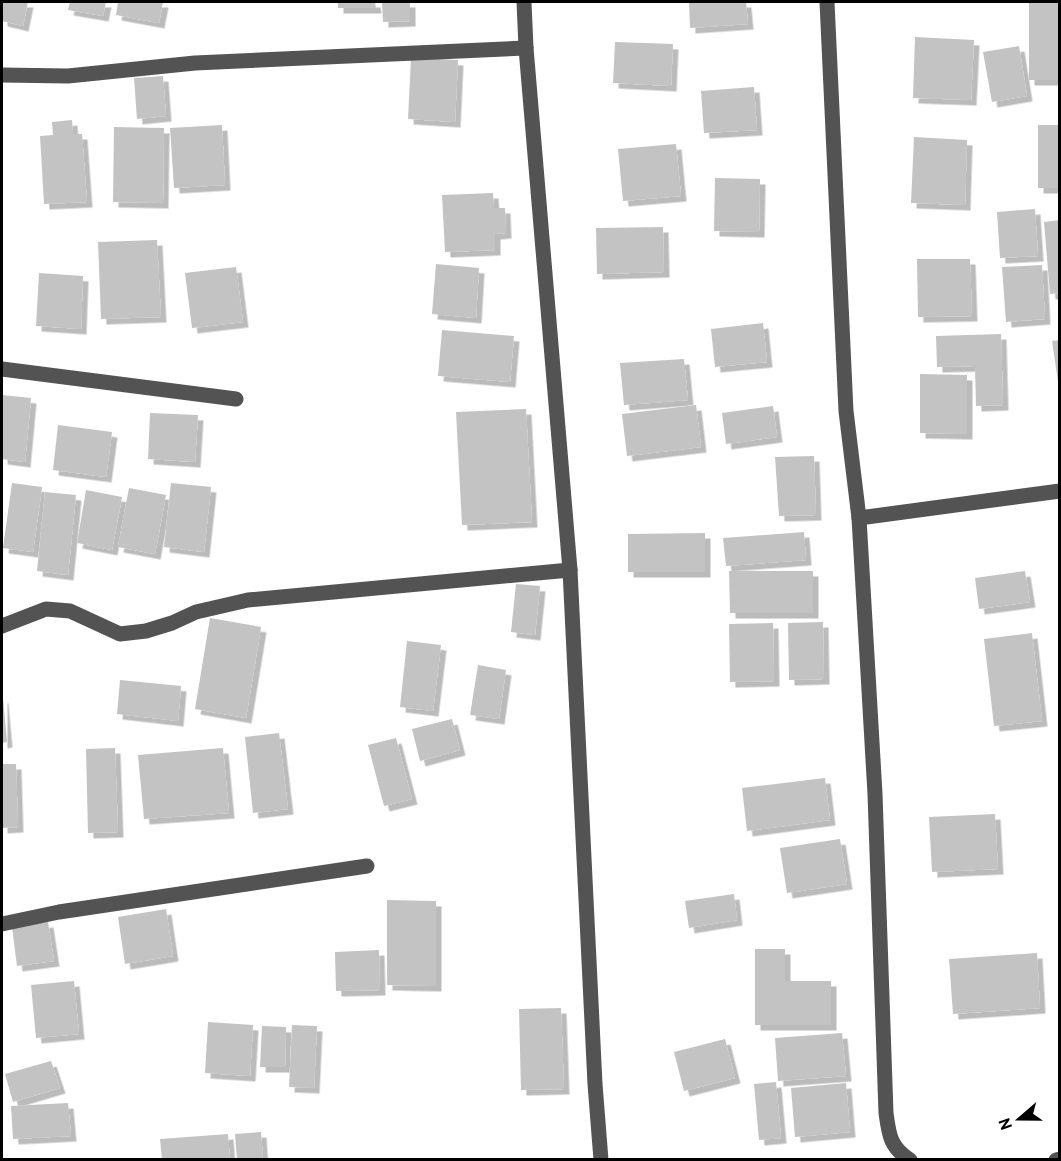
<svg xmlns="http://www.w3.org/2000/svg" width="1061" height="1161" font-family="Overpass,sans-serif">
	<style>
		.building { fill: #c3c3c3; filter: url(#shadow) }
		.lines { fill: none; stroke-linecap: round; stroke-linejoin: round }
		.minor { stroke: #535353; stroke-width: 15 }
	</style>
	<defs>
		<filter id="shadow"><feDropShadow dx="5.5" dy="5.5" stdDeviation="0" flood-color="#0004"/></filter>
	</defs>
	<rect width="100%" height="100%" fill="#fff"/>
	<g class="building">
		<path d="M2 2H28L23 26 2 21Z"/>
		<path d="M70 2H106L103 16 68 10Z"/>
		<path d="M118 2H163L159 23 116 15Z"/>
		<path d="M338 2H375L376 8H338Z"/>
		<path d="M382 2H410V21L383 22Z"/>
		<path d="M689 2H746L748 24 690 28Z"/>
		<rect x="1029" y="2" width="31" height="78"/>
		<path d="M915 37 974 40 971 100 913 98Z"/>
		<path d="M615 42 673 44 671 86 613 83Z"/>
		<path d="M1019 46 1027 96 992 102 983 52Z"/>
		<path d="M411 58 458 60 455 122 408 119Z"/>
		<path d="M163 76 166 116 137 119 134 78Z"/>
		<path d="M754 87 757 130 704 133 701 91Z"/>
		<path d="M72 120 73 134H82L87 202 44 204 40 136 53 135 52 122Z"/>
		<path d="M222 125 225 185 174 188 170 128Z"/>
		<rect x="1038" y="125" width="22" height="63"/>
		<path d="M114 127 164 128 163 203 113 202Z"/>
		<path d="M914 137 967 140 965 205 911 203Z"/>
		<path d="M676 144 681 196 623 201 618 149Z"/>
		<path d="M715 178 760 179 759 232 714 231Z"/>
		<path d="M493 193 494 208H505L506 233 495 234V250L445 252 442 195Z"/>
		<path d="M1035 209 1038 256 1000 258 997 212Z"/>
		<path d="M1060 220V293L1050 294 1044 222Z"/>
		<path d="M663 227 664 272 597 274 596 228Z"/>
		<path d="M157 240 161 317 101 319 98 242Z"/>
		<path d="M917 259H970L972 316 918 317Z"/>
		<path d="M436 264 479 268 476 318 432 314Z"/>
		<path d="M1042 265 1045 319 1006 322 1002 267Z"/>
		<path d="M236 267 243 322 192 328 185 273Z"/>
		<path d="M39 273 83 276 81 329 36 326Z"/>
		<path d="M763 323 767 362 715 367 711 329Z"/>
		<path d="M442 330 514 336 510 382 438 376Z"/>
		<path d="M1001 334 1003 405 976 406 975 366 937 367 936 336Z"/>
		<path d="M1060 340V382H1058L1052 341Z"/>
		<path d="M684 359 688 400 624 405 620 363Z"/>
		<path d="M920 374 967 375V434L920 433Z"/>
		<path d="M2 395 31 398 25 462 2 459Z"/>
		<path d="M696 405 701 447 627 456 622 414Z"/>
		<path d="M773 406 777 437 726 444 722 413Z"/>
		<path d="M526 409 532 522 462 525 456 412Z"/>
		<path d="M150 413 198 415 195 462 148 459Z"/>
		<path d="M58 425 112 432 106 477 53 470Z"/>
		<path d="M814 456 816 515 779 516 775 457Z"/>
		<path d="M12 483 42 487 33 552 3 548Z"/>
		<path d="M171 483 211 487 204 552 164 547Z"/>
		<path d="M129 488 166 495 155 554 118 547Z"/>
		<path d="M86 490 122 497 112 550 77 543Z"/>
		<path d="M45 492 76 495 68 575 37 571Z"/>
		<path d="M804 532 806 560 726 566 723 538Z"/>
		<path d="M705 533V572H628V534Z"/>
		<path d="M729 571H813V613H730Z"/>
		<path d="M1025 571 1030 602 979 609 975 578Z"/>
		<path d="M516 584 540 586 535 635 511 632Z"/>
		<path d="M210 618 261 627 246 718 195 709Z"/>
		<path d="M823 622 824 679 789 680 788 623Z"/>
		<path d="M773 623 774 681 730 682 729 624Z"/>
		<path d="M1032 633 1042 721 994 726 984 639Z"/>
		<path d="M407 641 441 645 433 711 400 707Z"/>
		<path d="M478 665 506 670 499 719 470 715Z"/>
		<path d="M120 680 181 686 178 721 117 714Z"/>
		<path d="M2 698H3L7 742 2 743Z"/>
		<path d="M452 719 460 750 420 761 412 729Z"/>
		<path d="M279 733 288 809 253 813 245 737Z"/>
		<path d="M396 738 412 799 384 806 368 745Z"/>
		<path d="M115 748 118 832 88 833 86 749Z"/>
		<path d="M223 748 229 813 144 819 138 755Z"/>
		<path d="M2 764H16L18 827 2 828Z"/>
		<path d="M825 778 830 820 747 831 742 788Z"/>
		<path d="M995 814 998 869 932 872 929 817Z"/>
		<path d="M840 839 847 884 787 893 780 848Z"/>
		<path d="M734 894 737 920 689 928 685 901Z"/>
		<path d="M387 900 436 901V986L387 985Z"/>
		<path d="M166 909 173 956 125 964 118 917Z"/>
		<path d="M48 922 54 961 17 966 12 927Z"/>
		<path d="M755 949H785V981H831V1025H755Z"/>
		<path d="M379 950 380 990 336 991 335 952Z"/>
		<path d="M1037 953 1040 1008 953 1014 949 959Z"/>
		<path d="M74 981 79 1034 36 1038 31 985Z"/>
		<path d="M561 1008 564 1089 521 1090 519 1009Z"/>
		<path d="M208 1022 253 1025 250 1076 205 1073Z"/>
		<path d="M292 1025 317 1026 314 1088 289 1087Z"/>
		<path d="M262 1026 286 1027 285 1067H260Z"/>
		<path d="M842 1033 846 1076 778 1081 775 1038Z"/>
		<path d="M725 1039 735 1078 684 1091 674 1052Z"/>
		<path d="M51 1061 60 1088 13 1102 5 1074Z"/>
		<path d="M776 1082 781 1138 759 1140 754 1084Z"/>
		<path d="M846 1083 850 1132 795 1137 791 1088Z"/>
		<path d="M68 1103 71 1136 13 1139 11 1106Z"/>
		<path d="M261 1132 263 1160H237L235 1134Z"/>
		<path d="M228 1134 230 1160H162L160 1139Z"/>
	</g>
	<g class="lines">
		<g class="minor">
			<path d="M524 2 526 48 570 570 595 1084 601 1160"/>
			<path d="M827 2 846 411 859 518 875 794 886 1113C889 1135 890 1147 910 1160"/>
			<path d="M2 75 68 76 195 63 526 48"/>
			<path d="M2 369 236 399"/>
			<path d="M859 518 1060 491"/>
			<path d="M2 626 46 609 70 611 120 634 146 631 172 623 196 612 248 600 570 570"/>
			<path d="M2 924 59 912 367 866"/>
			<path d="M1056 1160 1060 1159"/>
		</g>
	</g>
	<rect width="1061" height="1161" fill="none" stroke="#000000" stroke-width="6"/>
	<g transform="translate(1019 1119) rotate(250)" stroke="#ffffff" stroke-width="4.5" paint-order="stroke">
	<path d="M0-4.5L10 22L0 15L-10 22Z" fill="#000000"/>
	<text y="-9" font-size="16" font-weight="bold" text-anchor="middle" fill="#000000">N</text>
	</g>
</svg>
